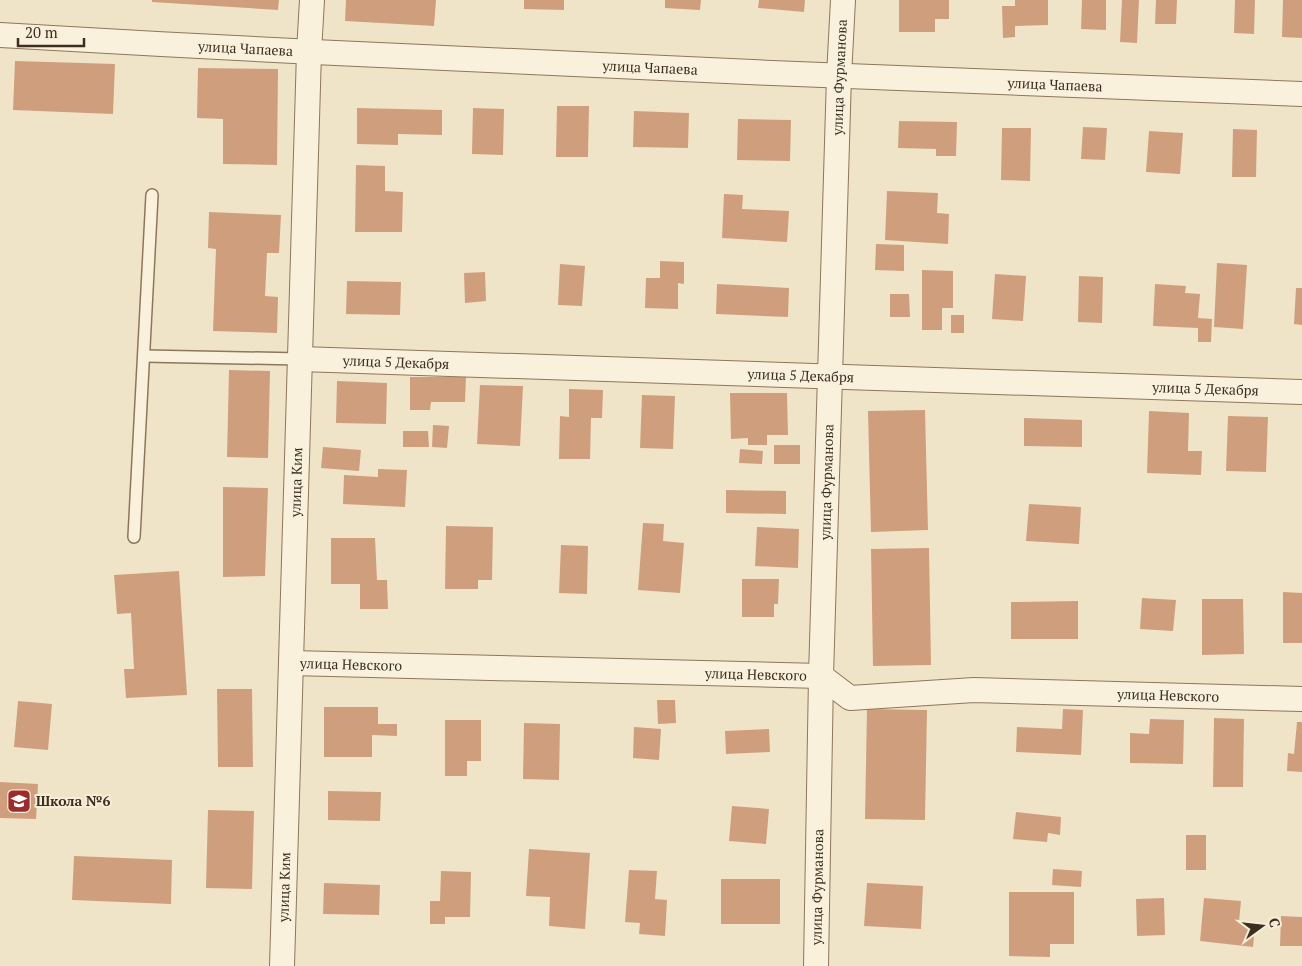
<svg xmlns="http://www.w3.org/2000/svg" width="1302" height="966" font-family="'PT Serif',serif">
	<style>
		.building { fill: #cf9f7d }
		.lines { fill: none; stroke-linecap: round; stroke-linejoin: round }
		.lane-casing { stroke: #8d765c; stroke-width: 14 }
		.street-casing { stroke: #8d765c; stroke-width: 26 }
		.lane { stroke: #faf1dc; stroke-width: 11 }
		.street { stroke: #faf1dc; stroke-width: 24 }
		.labels { text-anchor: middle; stroke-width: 4; stroke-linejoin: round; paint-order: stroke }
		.street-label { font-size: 14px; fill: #3d2e20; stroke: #f7eed8 }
		.poi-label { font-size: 14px; font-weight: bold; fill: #3d2e20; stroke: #f7eed8; text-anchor: start }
	</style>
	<rect width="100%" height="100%" fill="#f0e4c8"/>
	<g class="building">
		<path d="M152 0H279L278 10 152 2Z"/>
		<path d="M346 0H436L434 26 345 21Z"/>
		<path d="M524 0H564V10L524 9Z"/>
		<path d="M665 0H701L700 10 665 8Z"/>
		<path d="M759 0H805L804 12 758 8Z"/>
		<path d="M899 0H949V19H935V32H899Z"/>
		<path d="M1015 0H1048V25L1015 26V37L1003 38 1002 6H1015Z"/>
		<path d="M1082 0H1106V30L1081 29Z"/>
		<path d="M1122 0H1139L1137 43 1120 42Z"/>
		<path d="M1156 0H1177L1176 24H1155Z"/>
		<path d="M1235 0H1255L1254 34 1234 33Z"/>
		<path d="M1283 0H1302V38L1282 37Z"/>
		<path d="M15 61 115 64 113 114 13 110Z"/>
		<path d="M198 68 278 69 277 165 223 164V119L197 118Z"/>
		<path d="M557 106H589L588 157H556Z"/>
		<path d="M357 108 442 110V135L398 134V145L357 144Z"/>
		<path d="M473 108 504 109 503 155 472 154Z"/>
		<path d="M634 111 689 113 688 148 633 147Z"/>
		<path d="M738 119 791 120 790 161 737 160Z"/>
		<path d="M899 121 957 122 956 156H936V149L898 148Z"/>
		<path d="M1083 127 1107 128 1105 160 1081 159Z"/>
		<path d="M1002 128H1031L1030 181 1001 180Z"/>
		<path d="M1233 129 1257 130 1256 177H1232Z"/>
		<path d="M1149 131 1183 133 1180 174 1146 172Z"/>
		<path d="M356 165 385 166V191L403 192 402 232H355Z"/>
		<path d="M887 191 938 193 937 213 949 214 948 244 885 240Z"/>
		<path d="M724 194 743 195 742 209 789 211 787 242 722 238Z"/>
		<path d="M209 212 281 215 279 253H267L265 296 278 297 277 333 213 331 216 249 208 248Z"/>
		<path d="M876 244 904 245V271L875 270Z"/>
		<path d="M660 261 684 262V284L678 283V309L645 308 646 278H660Z"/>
		<path d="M1217 263 1247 265 1243 329 1214 327Z"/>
		<path d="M560 264 585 266 582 306 558 305Z"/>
		<path d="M922 270 953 271V308H942V330H922Z"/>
		<path d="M485 272 486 301 465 303 464 273Z"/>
		<path d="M995 274 1026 276 1023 321 992 319Z"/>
		<path d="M1079 276 1103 277 1102 323 1078 322Z"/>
		<path d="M347 281 401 282 400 315 346 314Z"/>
		<path d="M717 284 789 288 788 317 716 314Z"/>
		<path d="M1155 284 1186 286 1185 293 1200 294 1198 318 1212 319 1211 342H1198V328L1153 326Z"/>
		<path d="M1296 288H1302V325L1294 324Z"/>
		<path d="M890 294H909L910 317H890Z"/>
		<rect x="951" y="315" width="13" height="18"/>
		<path d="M229 370 270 371 268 458 227 457Z"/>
		<path d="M410 377H466L465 402H431L430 410H410Z"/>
		<path d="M337 381 387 383 386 424 336 423Z"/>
		<path d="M480 385 523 386 520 446 477 444Z"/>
		<path d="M569 389 603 390 602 418H591L590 459H559L560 416 569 417Z"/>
		<path d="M730 393H787L788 435H767V445H748V438L731 439Z"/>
		<path d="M642 395 675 396 673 449 640 448Z"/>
		<path d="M925 410 928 530 871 532 868 411Z"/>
		<path d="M1149 411 1189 413 1188 451H1202L1201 475 1147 473Z"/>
		<path d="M1228 416 1268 417 1266 472 1226 471Z"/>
		<path d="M1024 418 1082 420V447L1024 446Z"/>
		<path d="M433 425 449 426 447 448 432 447Z"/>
		<path d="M403 431H428L429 447H403Z"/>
		<rect x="774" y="445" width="26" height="19"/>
		<path d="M323 447 361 450 359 471 321 468Z"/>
		<path d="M740 449 763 451 762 464 739 463Z"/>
		<path d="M378 469 407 470 405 507 343 504 344 475 378 477Z"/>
		<path d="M223 487 268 488 265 576 223 577Z"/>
		<path d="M726 490 786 491V514L726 513Z"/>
		<path d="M1029 504 1081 507 1079 544 1026 541Z"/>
		<path d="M643 523 664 524 663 541 684 543 680 593 638 590Z"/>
		<path d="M446 526 493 527 492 580H478V589H445Z"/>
		<path d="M757 527 799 529 798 568 755 566Z"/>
		<path d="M331 538H375L377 580H387L388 609H360V584H331Z"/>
		<path d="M561 545 588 546 587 594 559 593Z"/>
		<path d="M929 548 931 665 873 666 871 549Z"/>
		<path d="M179 571 187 695 126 698 124 669H134L131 613 117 614 114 575Z"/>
		<path d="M742 579H779L778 604H774V617H742Z"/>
		<path d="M1283 592 1302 593V643H1283Z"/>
		<path d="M1142 598 1176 600 1173 631 1140 629Z"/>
		<path d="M1202 599H1243L1244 654 1202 655Z"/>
		<path d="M1078 601V639H1011V602Z"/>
		<path d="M217 689H252L253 767H218Z"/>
		<path d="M657 700H675L676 723 658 724Z"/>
		<path d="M18 701 52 704 48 750 14 747Z"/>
		<path d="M324 707H378V724H397V736L372 735V757H324Z"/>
		<path d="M867 709 927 710 925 820 865 819Z"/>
		<path d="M1063 709 1083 710 1081 755 1016 752 1017 727 1062 729Z"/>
		<path d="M1214 718 1244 719 1243 787H1213Z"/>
		<path d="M1150 719 1184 720 1183 764 1130 763V733L1149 734Z"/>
		<path d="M445 720H481V761H467V776H445Z"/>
		<path d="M1297 722H1302V772L1287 771 1288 753 1294 754Z"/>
		<path d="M524 723 560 724 559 780 523 779Z"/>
		<path d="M634 727 661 729 659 760 633 758Z"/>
		<path d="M769 729 770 752 726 754 725 731Z"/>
		<path d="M0 782 38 784 36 819 0 818Z"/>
		<path d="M328 791 381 792 380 821 328 820Z"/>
		<path d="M732 806 769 809 766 844 729 841Z"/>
		<path d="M208 810 254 811 252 889 206 888Z"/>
		<path d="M1016 812 1061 817 1060 835 1048 833 1047 842 1013 839Z"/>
		<rect x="1186" y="835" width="20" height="35"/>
		<path d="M529 849 590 853 585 929 549 926 550 897 526 896Z"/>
		<path d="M74 856 172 860 171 904 72 900Z"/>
		<path d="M1053 869 1082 871 1081 887 1052 885Z"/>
		<path d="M629 870 657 871 655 899 667 900 665 936 639 934 640 923 625 922Z"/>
		<path d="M441 871 471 872 470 917H445V924H430V901H440Z"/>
		<rect x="721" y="879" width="59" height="45"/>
		<path d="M324 883 380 885 379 915 323 914Z"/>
		<path d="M867 883 923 886 921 929 864 926Z"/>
		<path d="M1009 892H1074V944H1050V957L1009 956Z"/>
		<path d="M1164 898 1165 935 1137 936 1136 899Z"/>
		<path d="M1204 898 1241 901 1239 922 1255 924 1253 947 1200 941Z"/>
		<path d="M1281 916 1302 917V946H1280Z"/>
	</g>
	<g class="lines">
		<g class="lane-casing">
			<g id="lane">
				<path d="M144 356 300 359"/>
				<path d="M134 537 152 195"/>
			</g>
		</g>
		<g class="street-casing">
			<g id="street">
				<path id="s1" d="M0 35C105 41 209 47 314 52 643 68 973 82 1302 94"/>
				<path id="s2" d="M300 359 1302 392"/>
				<path id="s3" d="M291 663 821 676 850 698 974 690 1302 699"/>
				<path id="s4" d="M282 966 309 52 312 0"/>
				<path id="s5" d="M816 966 821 676 839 76 843 0"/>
			</g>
		</g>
		<use href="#lane" class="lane"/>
		<use href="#street" class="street"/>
	</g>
	<defs>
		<g id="school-square" transform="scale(1.25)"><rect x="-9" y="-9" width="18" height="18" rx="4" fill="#9e2a2b" stroke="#f7eed8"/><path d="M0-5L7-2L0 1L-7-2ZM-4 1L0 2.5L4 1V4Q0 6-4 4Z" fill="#fff"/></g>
	</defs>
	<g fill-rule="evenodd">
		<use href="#school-square" x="19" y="801"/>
	</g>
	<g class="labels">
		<g class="street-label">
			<text dy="5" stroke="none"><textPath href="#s1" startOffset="246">улица Чапаева</textPath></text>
			<text dy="5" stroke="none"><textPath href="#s1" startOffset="651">улица Чапаева</textPath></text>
			<text dy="5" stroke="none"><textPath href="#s5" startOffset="889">улица Фурманова</textPath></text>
			<text dy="5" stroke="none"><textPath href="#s1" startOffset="1056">улица Чапаева</textPath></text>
			<text dy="5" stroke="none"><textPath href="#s2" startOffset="96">улица 5 Декабря</textPath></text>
			<text dy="5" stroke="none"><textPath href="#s2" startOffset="501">улица 5 Декабря</textPath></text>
			<text dy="5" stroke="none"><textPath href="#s2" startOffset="906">улица 5 Декабря</textPath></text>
			<text dy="5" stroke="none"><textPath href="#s4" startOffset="484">улица Ким</textPath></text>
			<text dy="5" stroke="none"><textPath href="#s5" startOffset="484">улица Фурманова</textPath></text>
			<text dy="5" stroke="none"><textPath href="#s3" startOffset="60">улица Невского</textPath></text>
			<text dy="5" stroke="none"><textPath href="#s3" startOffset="465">улица Невского</textPath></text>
			<text dy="5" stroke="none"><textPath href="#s3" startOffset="885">улица Невского</textPath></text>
			<text dy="5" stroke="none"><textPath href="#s4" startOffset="79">улица Ким</textPath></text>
			<text dy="5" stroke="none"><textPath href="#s5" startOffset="79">улица Фурманова</textPath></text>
		</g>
		<g class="poi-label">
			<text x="36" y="806">Школа №6</text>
		</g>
	</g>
	<g transform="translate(1262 926) rotate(75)" stroke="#f7eed8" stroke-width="4" paint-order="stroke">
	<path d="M0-4L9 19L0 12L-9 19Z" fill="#3d2e20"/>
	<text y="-8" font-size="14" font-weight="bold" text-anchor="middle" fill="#3d2e20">С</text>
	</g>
	<path d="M18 38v8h66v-8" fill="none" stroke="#3d2e20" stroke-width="2.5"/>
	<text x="25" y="38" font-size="15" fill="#3d2e20" stroke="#f7eed8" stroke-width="4" paint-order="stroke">20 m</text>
</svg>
